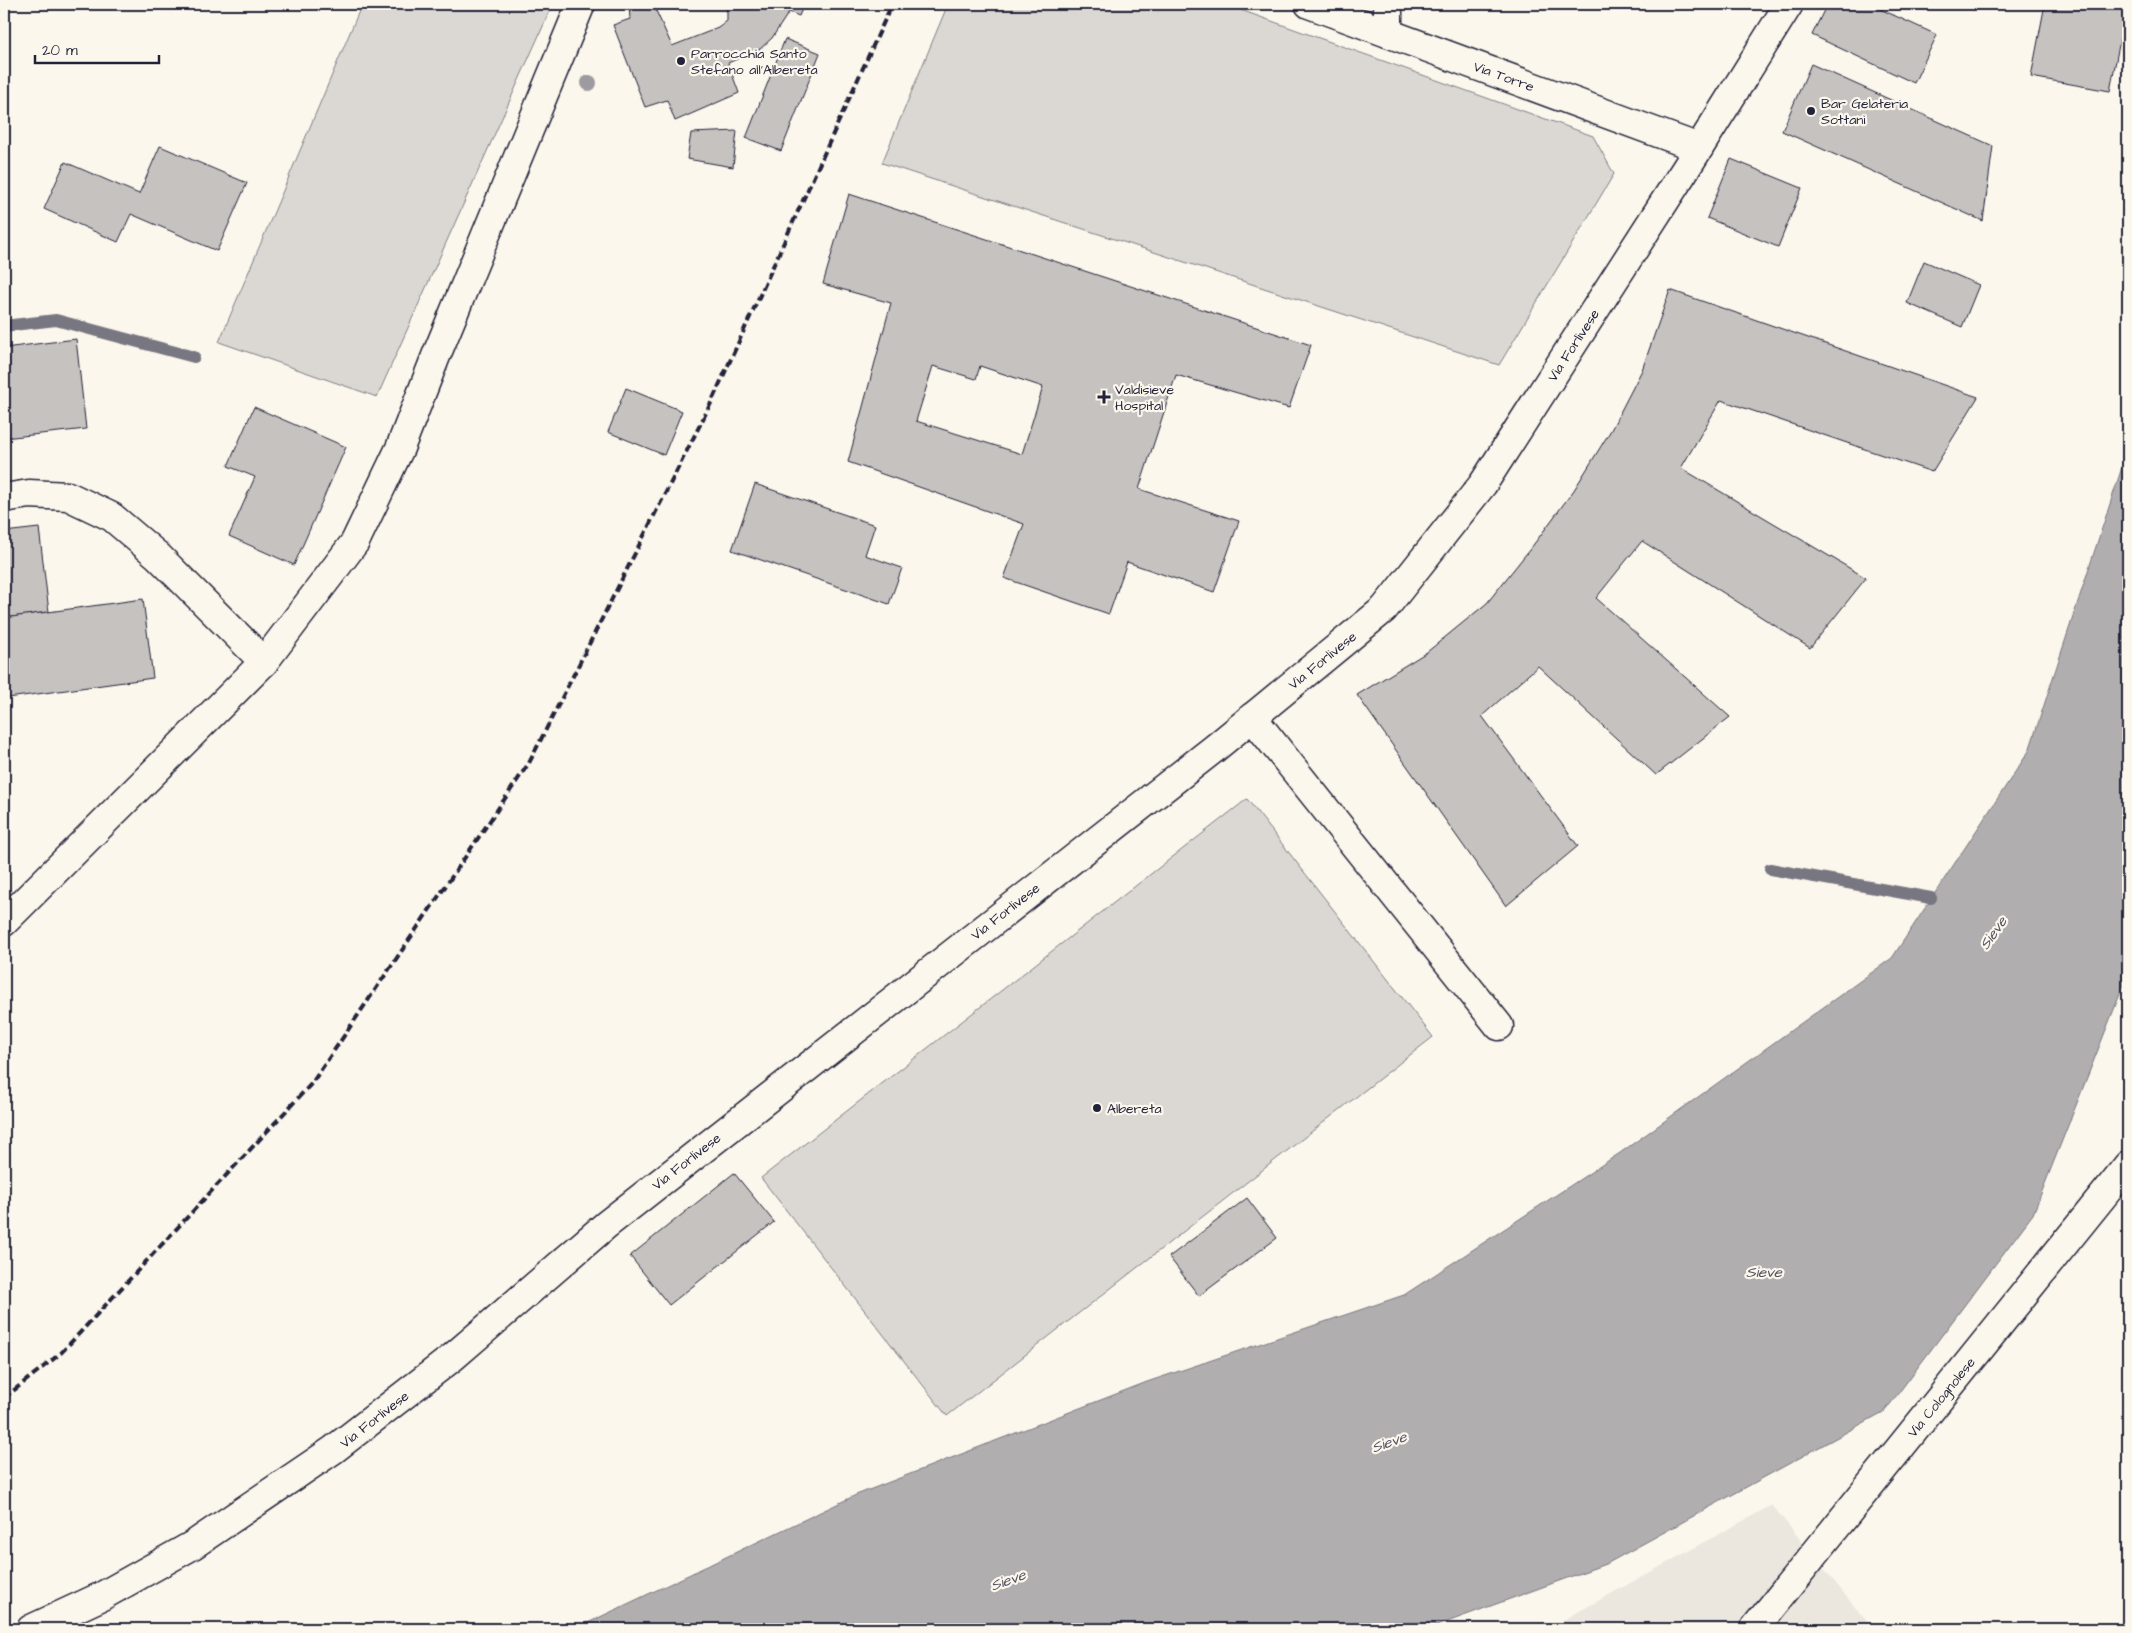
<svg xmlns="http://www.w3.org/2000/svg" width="2132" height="1633" font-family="'Architects Daughter',sans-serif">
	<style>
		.built { fill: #ebe7df }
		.green { fill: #dbd8d3; stroke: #7e7d87 }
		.water { fill: #b1aeb0; stroke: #787681 }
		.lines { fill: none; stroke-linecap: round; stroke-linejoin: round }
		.stream { stroke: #787681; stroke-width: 12 }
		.building { fill: #c6c2c0; stroke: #22223b; fill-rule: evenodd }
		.minor-casing { stroke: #22223b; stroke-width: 31 }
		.tertiary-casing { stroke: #22223b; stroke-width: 31 }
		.primary-casing { stroke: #22223b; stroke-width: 31 }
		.minor { stroke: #fbf7ec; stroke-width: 28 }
		.tertiary { stroke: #fbf7ec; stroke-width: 28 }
		.primary { stroke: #fbf7ec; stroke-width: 28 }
		.rail { stroke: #22223b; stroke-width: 4; stroke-dasharray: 8 4; stroke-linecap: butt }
		.tree { fill: #9d9ba0 }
		.poi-dot { fill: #22223b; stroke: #fbf7ec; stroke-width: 2 }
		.labels { text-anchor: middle; stroke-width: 4.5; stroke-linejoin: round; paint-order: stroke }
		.poi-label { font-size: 14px; fill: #22223b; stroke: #fbf7ec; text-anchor: start }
		.street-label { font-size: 14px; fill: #22223b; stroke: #fbf7ec }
		.water-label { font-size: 15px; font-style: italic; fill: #545364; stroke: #fbf7ec }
	</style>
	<rect width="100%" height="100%" fill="#fbf7ec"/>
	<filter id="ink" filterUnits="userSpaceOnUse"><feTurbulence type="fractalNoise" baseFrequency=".02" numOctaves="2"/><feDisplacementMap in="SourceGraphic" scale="10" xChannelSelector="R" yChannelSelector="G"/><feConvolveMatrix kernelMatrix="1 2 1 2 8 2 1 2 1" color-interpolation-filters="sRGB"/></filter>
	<g filter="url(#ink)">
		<path class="built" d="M1772 1505 1873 1629H1547Z"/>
		<g class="green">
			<path d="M362 4H553L377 397 219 342Z"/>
			<path d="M948 4H1224L1593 136 1614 174 1499 365 882 163Z"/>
			<path d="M1247 799 1433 1037 947 1416 761 1178Z"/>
		</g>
		<path class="water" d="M2128 449V974L2033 1214 1885 1411 1608 1563 1428 1629H575L856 1495 1147 1382 1404 1295 1620 1153 1892 958 2029 751Z"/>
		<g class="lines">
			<g class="stream">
				<path d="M4 326 56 320 194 357"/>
				<path d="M1770 869 1931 898"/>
			</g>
		</g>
		<g class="building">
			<path d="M631 4H653L672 46 718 28 727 21V12L724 4H804L799 16 789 12 772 38 760 49 728 63 739 93 675 121 667 100 645 107 613 25 630 19 629 6Z"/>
			<path d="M1827 4H1869L1937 35 1914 83 1812 35Z"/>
			<path d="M2045 4H2127L2110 91 2031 77Z"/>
			<path d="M785 39 820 53 781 151 746 138Z"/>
			<path d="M1811 64 1993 146 1983 221 1782 131Z"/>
			<path d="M737 131 733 167 687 159 691 133Z"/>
			<path d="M160 146 247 183 217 251 131 214 118 242 44 209 65 162 139 194Z"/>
			<path d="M1731 159 1802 188 1778 247 1707 218Z"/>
			<path d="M849 194 1311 345 1289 408 1176 375 1139 489 1239 521 1214 592 1127 562 1109 614 1004 578 1024 524 848 462 891 303 823 284ZM933 366 976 379 980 366 1043 387 1022 454 916 421Z"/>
			<path d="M1924 261 1979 285 1962 327 1907 303Z"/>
			<path d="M1670 290 1978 397 1932 472 1721 400 1681 468 1866 578 1810 648 1642 541 1596 598 1730 717 1656 775 1538 666 1482 716 1578 846 1506 906 1357 695 1427 652 1487 603 1534 544 1574 490 1611 430 1642 370Z"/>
			<path d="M76 339 86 429 4 438V348Z"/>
			<path d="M626 388 682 411 664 455 608 432Z"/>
			<path d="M254 407 346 447 294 565 229 536 255 477 228 466Z"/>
			<path d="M755 484 875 525 865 555 902 568 889 604 732 550Z"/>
			<path d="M39 528 49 612 4 618V532Z"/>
			<path d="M143 599 153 678 8 698 4 669V618Z"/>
			<path d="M734 1173 774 1222 669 1305 630 1256Z"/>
			<path d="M1247 1198 1277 1238 1199 1296 1169 1257Z"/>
		</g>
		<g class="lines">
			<g class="minor-casing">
				<g id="minor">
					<path d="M1388 4V33"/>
					<path d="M4 498 29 494 68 496 112 517 158 556 264 662"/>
					<path d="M1252 717 1499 1026"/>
					<path d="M1754 1629 2128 1165"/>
				</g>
			</g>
			<g class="tertiary-casing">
				<g id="tertiary">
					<path d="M1309 4 1699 148"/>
					<path d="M31 1629 102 1596 193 1545 333 1450 453 1357 606 1225 1215 748 1384 609 1483 484 1699 148 1789 4"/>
				</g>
			</g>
			<g class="primary-casing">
				<path id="primary" d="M4 922 264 662 355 542 400 448 436 356 581 4"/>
			</g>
			<use href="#minor" class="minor"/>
			<use href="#tertiary" class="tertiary"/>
			<use href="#primary" class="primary"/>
			<path class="rail" d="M4 1398 61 1353 312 1083 529 763 711 403 892 4"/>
		</g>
		<circle class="tree" cx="589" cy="83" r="8"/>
	</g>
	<g class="poi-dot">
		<circle cx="681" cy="61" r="5"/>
		<circle cx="1811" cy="111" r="5"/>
		<path d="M1101.5 389.5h5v5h5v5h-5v5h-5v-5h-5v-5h5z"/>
		<circle cx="1097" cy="1108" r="5"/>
	</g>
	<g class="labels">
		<g class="poi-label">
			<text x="691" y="58">Parrocchia Santo<tspan x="691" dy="16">Stefano all'Albereta</tspan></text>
			<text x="1821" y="108">Bar Gelateria<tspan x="1821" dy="16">Sottani</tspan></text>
			<text x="1115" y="394">Valdisieve<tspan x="1115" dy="16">Hospital</tspan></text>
			<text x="1107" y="1113">Albereta</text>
		</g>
		<g class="street-label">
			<text transform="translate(1504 76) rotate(20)" y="5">Via Torre</text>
			<text transform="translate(1573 345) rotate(-57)" y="5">Via Forlivese</text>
			<text transform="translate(1322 660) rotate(-39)" y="5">Via Forlivese</text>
			<text transform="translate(1005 911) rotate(-38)" y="5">Via Forlivese</text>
			<text transform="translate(686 1161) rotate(-38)" y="5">Via Forlivese</text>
			<text transform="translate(1941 1397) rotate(-51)" y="5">Via Colognolese</text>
			<text transform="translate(374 1419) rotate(-38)" y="5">Via Forlivese</text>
		</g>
		<g class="water-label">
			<text transform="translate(1993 933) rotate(-55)" y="5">Sieve</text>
			<text x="1764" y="1277">Sieve</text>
			<text transform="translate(1389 1442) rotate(-20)" y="5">Sieve</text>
			<text transform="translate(1008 1580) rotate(-20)" y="5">Sieve</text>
		</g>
	</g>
	<rect width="2132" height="1633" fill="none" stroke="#fbf7ec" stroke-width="20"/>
	<rect x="10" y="10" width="2112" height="1613" fill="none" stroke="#22223b" stroke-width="2" filter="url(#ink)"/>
	<path d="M35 55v8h124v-8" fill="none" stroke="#22223b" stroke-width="2.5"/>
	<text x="42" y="55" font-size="15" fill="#22223b" stroke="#fbf7ec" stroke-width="4" paint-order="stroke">20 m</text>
</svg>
